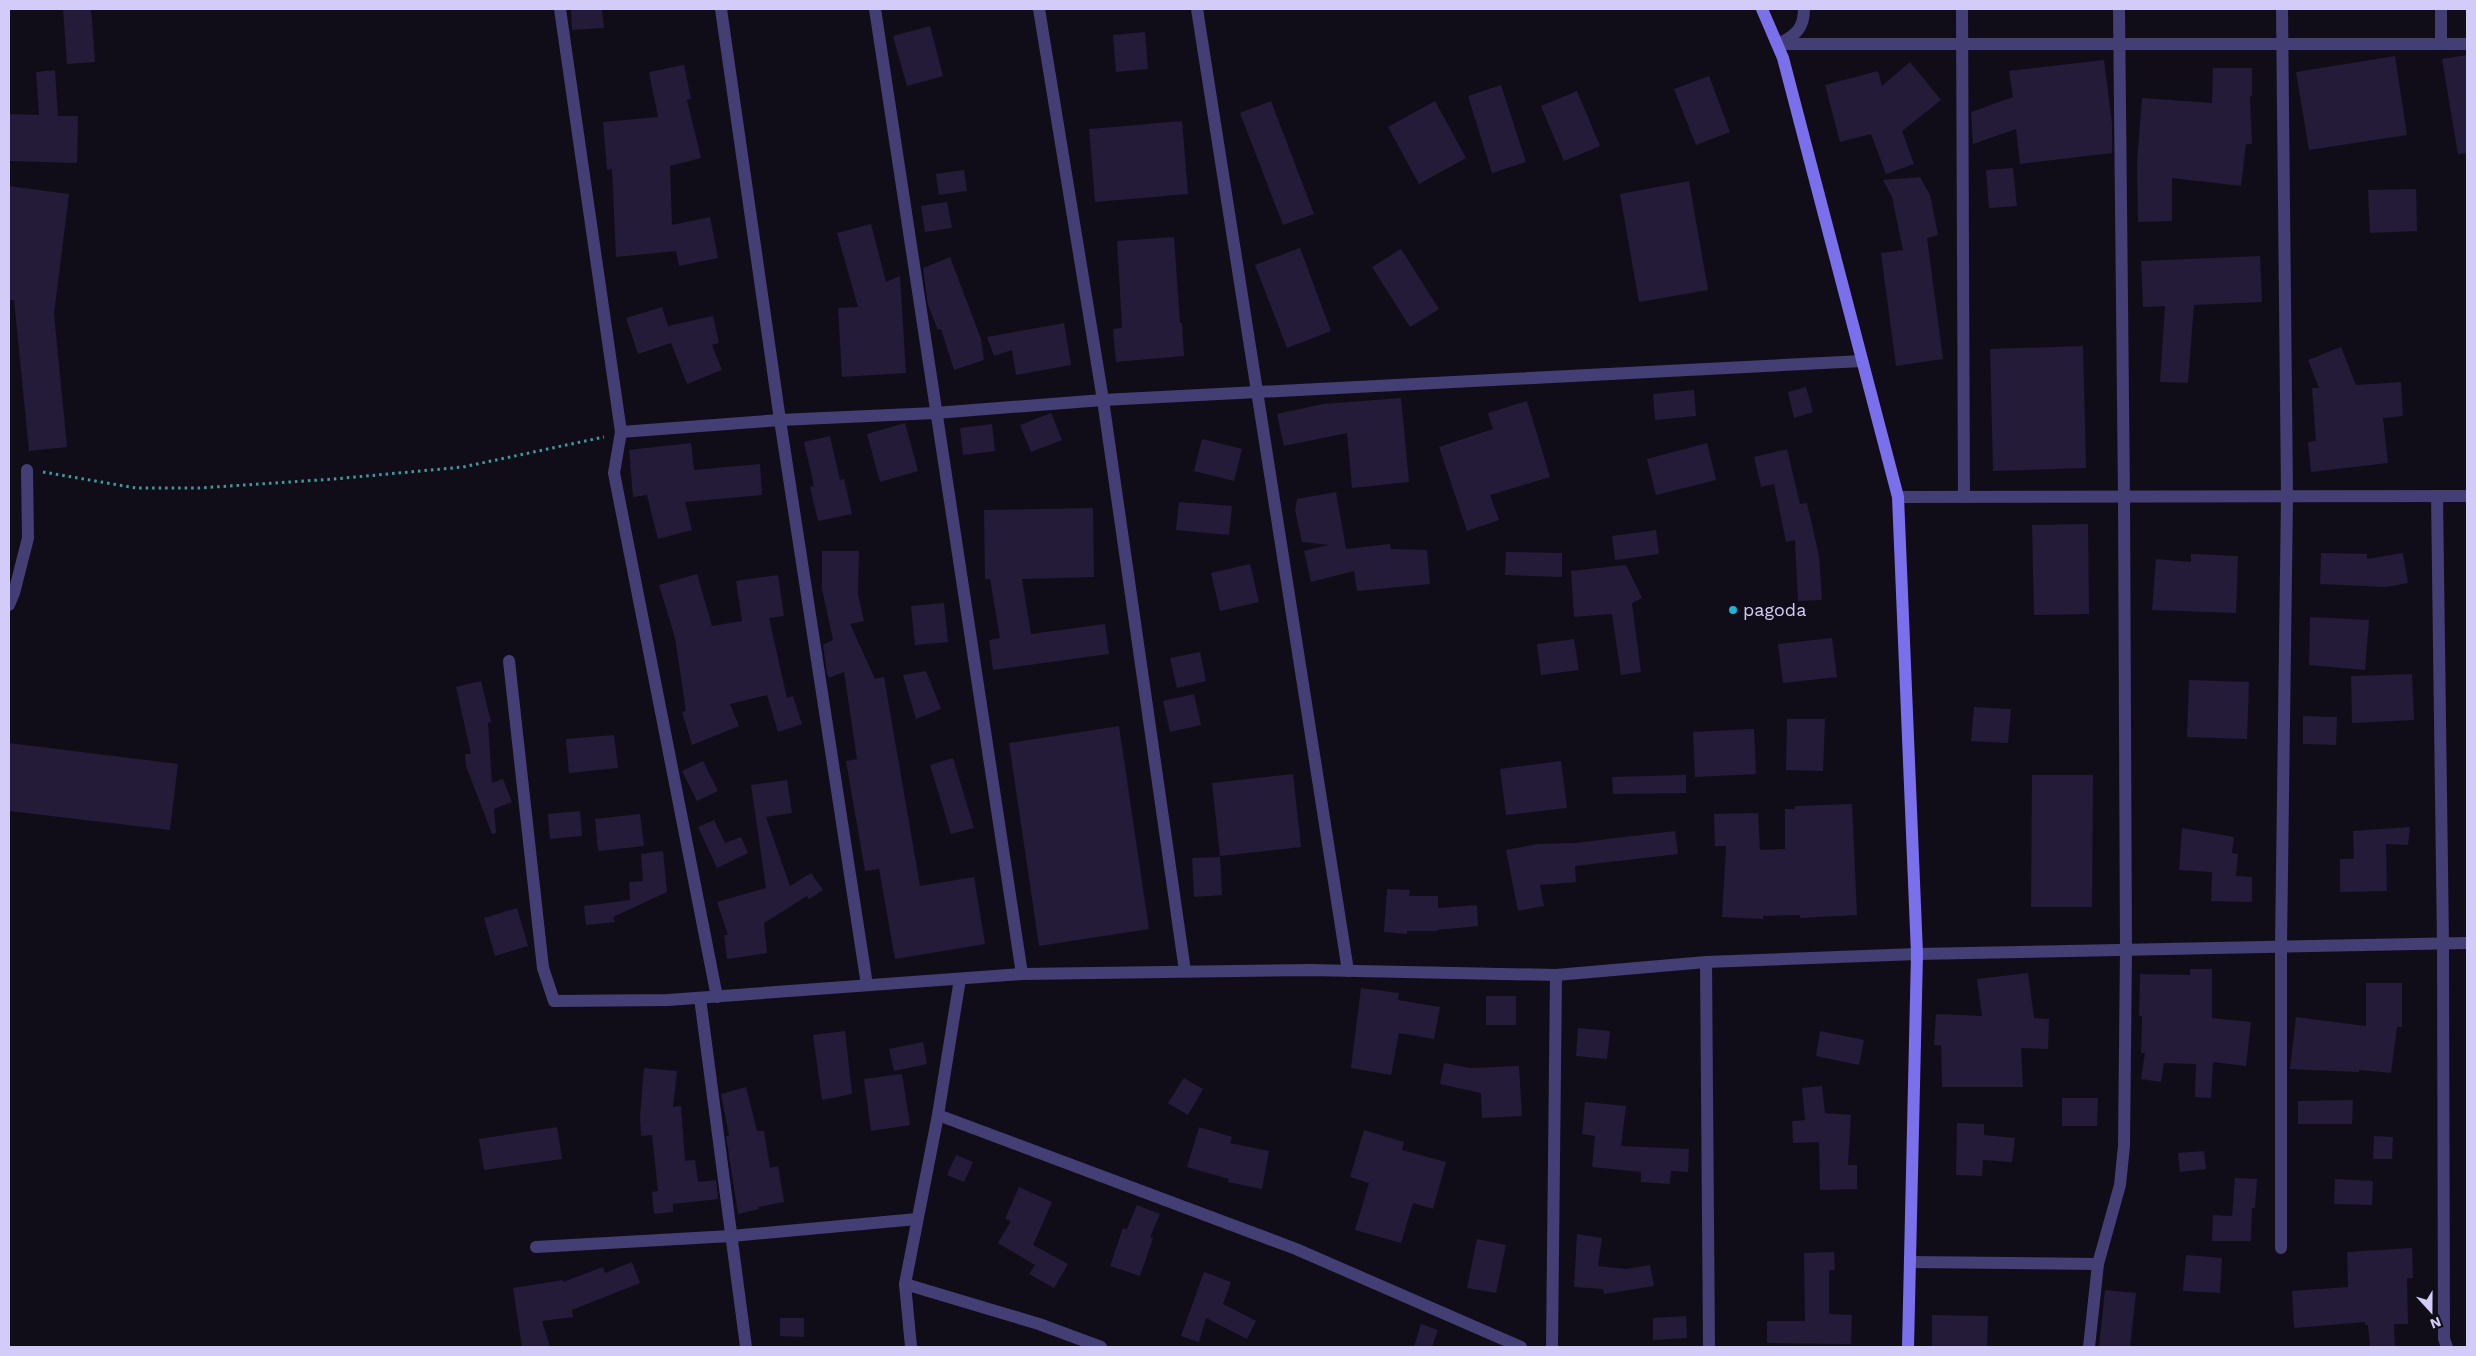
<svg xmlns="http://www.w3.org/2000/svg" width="2476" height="1356" font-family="'Work Sans',sans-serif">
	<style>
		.building { fill: #231b38 }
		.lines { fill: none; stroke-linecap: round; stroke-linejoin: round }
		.path { stroke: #3b9c9d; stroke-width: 3; stroke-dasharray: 2.5 4; stroke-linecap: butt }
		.minor { stroke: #433e73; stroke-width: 12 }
		.secondary { stroke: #7b70ec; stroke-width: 12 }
		.poi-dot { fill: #1cb5d4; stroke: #100d19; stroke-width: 2 }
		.labels { text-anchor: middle; stroke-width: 4; stroke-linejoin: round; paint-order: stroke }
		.poi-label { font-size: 18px; fill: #d4ccf8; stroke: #100d19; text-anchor: start }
	</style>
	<rect width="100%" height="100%" fill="#100d19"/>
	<g class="building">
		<path d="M63 9H91L95 62 67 64Z"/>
		<path d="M571 9H602L604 28 572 30Z"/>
		<path d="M930 26 943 76 907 86 893 36Z"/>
		<path d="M1145 32 1148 69 1116 72 1113 35Z"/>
		<path d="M2467 55V153L2458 154 2442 59Z"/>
		<path d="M2395 56 2407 135 2309 150 2296 72Z"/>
		<path d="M2104 60 2112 124V153L2020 164 2016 129 1973 144 1971 112 2013 97 2009 71Z"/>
		<path d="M1910 62 1941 100 1902 131 1914 164 1886 174 1871 134 1840 142 1825 85 1878 71 1882 86Z"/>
		<path d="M684 65 691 99 687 100 701 158 670 166 672 225 710 217 718 258 679 266 676 251 616 257 612 169 607 170 603 122 658 117 649 72Z"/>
		<path d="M2213 68H2252V96H2250L2252 144H2246L2241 186 2172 178V221L2138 222 2137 163 2142 98 2212 103Z"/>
		<path d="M55 70 58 116H78L77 163 9 161V114L39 115 36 72Z"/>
		<path d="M1709 76 1730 132 1696 145 1674 89Z"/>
		<path d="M1501 85 1526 162 1492 173 1468 96Z"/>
		<path d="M1577 91 1600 146 1564 161 1541 106Z"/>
		<path d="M1271 101 1314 214 1283 225 1240 113Z"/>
		<path d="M1435 101 1466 158 1419 184 1388 127Z"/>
		<path d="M1182 121 1188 194 1095 202 1089 129Z"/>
		<path d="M2013 168 2017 206 1989 208 1986 170Z"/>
		<path d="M964 170 967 191 939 195 936 174Z"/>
		<path d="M1920 177 1930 195 1938 235 1927 238 1943 359 1896 366 1881 253 1903 250 1892 197 1883 180Z"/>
		<path d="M1689 181 1708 290 1639 302 1620 194Z"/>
		<path d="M9 186 69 194 54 314 67 447 29 451 14 300H9Z"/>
		<path d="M2416 189 2417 231 2370 233 2368 190Z"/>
		<path d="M947 202 952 228 925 232 921 206Z"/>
		<path d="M871 224 886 282 900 276 906 373 842 377 838 308 858 307 837 233Z"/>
		<path d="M1174 237 1180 323H1182L1184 356 1116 362 1113 329 1122 328 1117 241Z"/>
		<path d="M1300 248 1331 331 1287 348 1255 265Z"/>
		<path d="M1401 249 1439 309 1410 327 1372 267Z"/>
		<path d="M2260 256 2262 302 2194 305 2188 383 2160 382 2165 306 2143 307 2141 261Z"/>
		<path d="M950 257 981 339 984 360 954 370 941 329 938 330 928 305 923 268Z"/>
		<path d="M662 307 668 326 713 316 719 343 712 345 722 370 687 384 671 343 638 354 626 318Z"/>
		<path d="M1064 323 1071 365 1016 375 1012 350 994 356 987 337Z"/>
		<path d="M2083 346 2086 468 1993 471 1990 349Z"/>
		<path d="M2341 347 2356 385 2401 382 2403 416 2383 418 2388 463 2311 472 2308 442 2316 441 2312 388H2319L2308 360Z"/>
		<path d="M1806 387 1813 412 1794 418 1788 392Z"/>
		<path d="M1694 390 1696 416 1655 420 1653 394Z"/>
		<path d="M1401 398 1409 482 1352 488 1347 433 1284 446 1277 414 1323 404Z"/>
		<path d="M1527 401 1550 477 1490 495 1499 520 1467 531 1439 447 1493 429 1488 413Z"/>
		<path d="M1051 413 1062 440 1031 452 1020 425Z"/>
		<path d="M905 423 918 471 880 482 867 434Z"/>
		<path d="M992 424 995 451 963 455 960 428Z"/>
		<path d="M830 436 840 480 844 479 852 514 818 521 810 487 814 486 804 442Z"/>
		<path d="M1202 439 1242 449 1234 481 1194 471Z"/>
		<path d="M691 443 694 470 760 464 762 495 685 502 692 530 658 539 647 495 633 497 629 450Z"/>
		<path d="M1707 443 1716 480 1656 495 1647 459Z"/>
		<path d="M1787 449 1800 504 1807 503 1819 556 1822 600 1798 601 1795 540 1786 542 1774 484 1761 487 1754 457Z"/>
		<path d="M1336 492 1346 549 1390 544 1391 549 1427 550 1430 584 1357 591 1354 571 1311 582 1304 551 1329 545 1302 542 1295 510 1297 499Z"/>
		<path d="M1179 502 1232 506 1229 535 1176 530Z"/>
		<path d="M1093 508 1094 577 1022 579 1031 634 1105 624 1109 654 993 670 989 640 1000 638 990 579H985L984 510Z"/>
		<path d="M2088 524 2089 614 2034 615 2032 525Z"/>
		<path d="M1656 530 1659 554 1615 560 1612 536Z"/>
		<path d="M822 551H859L858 594 864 621 850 624 875 679 884 677 920 886 974 877 985 944 895 959 879 869 865 871 846 761 857 759 844 672 829 678 827 674 823 645 833 640 822 589Z"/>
		<path d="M1506 552 1562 553V577L1505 575Z"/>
		<path d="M2321 553 2367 554V559L2403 553 2408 583 2386 587 2320 584Z"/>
		<path d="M2191 554 2238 556 2236 613 2152 610 2156 559 2191 562Z"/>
		<path d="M1250 564 1259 602 1220 611 1211 573Z"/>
		<path d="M1626 565 1642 598 1632 603 1641 672 1621 675 1612 614 1574 617 1571 571Z"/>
		<path d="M697 574 712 626 742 621 736 581 778 575 784 616 769 618 787 698 793 696 802 724 778 732 767 695 730 704 739 726 692 745 682 712 686 711 675 638 659 585Z"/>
		<path d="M944 603 948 642 915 645 911 606Z"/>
		<path d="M2310 617 2369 620 2365 670 2309 665Z"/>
		<path d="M1832 638 1837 677 1783 683 1778 644Z"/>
		<path d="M1574 639 1579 670 1541 675 1537 644Z"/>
		<path d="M1200 652 1206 681 1177 688 1170 658Z"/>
		<path d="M926 671 941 709 916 719 903 675Z"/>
		<path d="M2412 674 2414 720 2352 723 2351 676Z"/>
		<path d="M2189 680 2249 682 2247 739 2187 737Z"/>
		<path d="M481 681 491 722 488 723 492 783 503 779 512 802 494 809 496 833 492 834 466 766 465 754H471L456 687Z"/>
		<path d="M1194 694 1201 725 1170 732 1163 701Z"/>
		<path d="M1974 707 2011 709 2008 743 1971 741Z"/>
		<path d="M2303 716 2337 717 2336 745 2303 744Z"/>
		<path d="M1787 719H1825L1823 771 1786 770Z"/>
		<path d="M1119 726 1149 929 1039 946 1009 743Z"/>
		<path d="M1754 729 1756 774 1695 777 1693 732Z"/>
		<path d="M614 735 618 768 569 773 566 739Z"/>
		<path d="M9 743 178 764 170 830 9 811Z"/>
		<path d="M953 758 974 828 951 834 930 765Z"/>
		<path d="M703 761 718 791 697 801 682 771Z"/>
		<path d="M1561 761 1567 808 1506 815 1500 769Z"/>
		<path d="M1293 774 1301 847 1220 856 1212 783Z"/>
		<path d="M1686 775V793L1613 794 1612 777Z"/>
		<path d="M2032 775H2093L2092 907H2031Z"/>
		<path d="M787 780 792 813 766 817 790 886 811 873 823 890 809 899 807 896 764 923 767 953 727 959 724 935H728L717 902 766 888 751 785Z"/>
		<path d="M1852 804 1857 915 1800 918V915L1763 916V919L1722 917 1726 846H1715L1714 814 1758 813 1760 850 1785 849V809H1795V806Z"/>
		<path d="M580 811 582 836 550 839 548 814Z"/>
		<path d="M640 814 644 846 598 851 595 819Z"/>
		<path d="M714 820 725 843 741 837 748 853 717 868 698 827Z"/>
		<path d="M2410 827 2408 845 2386 844 2387 891 2340 892V859H2354L2353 831Z"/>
		<path d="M2182 828 2234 837 2232 853 2238 854 2236 876 2252 877V902L2211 901 2212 872 2179 870Z"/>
		<path d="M1675 831 1678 854 1575 866 1576 882 1540 885 1544 906 1518 911 1506 850 1537 844 1574 843Z"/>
		<path d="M663 851 667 892 613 917 615 922 586 925 584 906 630 900 629 882 643 881 641 854Z"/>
		<path d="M1220 857 1222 895 1194 897 1192 858Z"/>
		<path d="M1387 889 1410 890 1409 896H1438V908L1477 905 1478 926 1437 930V931H1407V934L1384 932Z"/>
		<path d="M517 908 528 946 495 956 484 918Z"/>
		<path d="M2190 969H2212V1018L2251 1022 2246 1066 2213 1062 2211 1098 2195 1097 2196 1064 2164 1063 2161 1082 2141 1079 2145 1053H2141L2142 1016H2139L2140 974 2190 975Z"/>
		<path d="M2028 973 2034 1018 2049 1019 2048 1049 2021 1048 2023 1087H1942L1941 1045H1934L1936 1014 1982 1016 1977 979Z"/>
		<path d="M2366 983H2402V1027H2397L2391 1073 2359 1070V1072L2290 1069 2296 1017 2366 1026Z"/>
		<path d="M1361 988 1399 993 1398 1000 1440 1007 1434 1039 1399 1033 1391 1075 1351 1068Z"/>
		<rect x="1486" y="996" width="30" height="29"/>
		<path d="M1578 1028 1610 1031 1607 1059 1576 1056Z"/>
		<path d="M845 1031 852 1094 822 1100 813 1035Z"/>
		<path d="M1820 1031 1864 1040 1859 1065 1816 1056Z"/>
		<path d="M923 1042 927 1064 894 1071 889 1049Z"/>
		<path d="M1444 1063 1470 1068 1519 1066 1522 1116 1482 1118 1481 1093 1440 1084Z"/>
		<path d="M644 1068 677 1071 673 1107 681 1106 685 1161 695 1160 698 1182 716 1180 718 1199 673 1204V1212L654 1214 652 1192 658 1191 652 1135 641 1136 640 1117Z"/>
		<path d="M902 1074 910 1125 871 1131 864 1079Z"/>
		<path d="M1184 1078 1203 1089 1188 1115 1168 1103Z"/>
		<path d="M1822 1086 1825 1113 1851 1115 1848 1165H1857V1189L1820 1190 1819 1142 1793 1143 1792 1121 1805 1120 1802 1088Z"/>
		<path d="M746 1087 757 1131H764L770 1168 778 1166 784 1202 758 1207 759 1209 738 1214 726 1136H729L721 1094Z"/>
		<path d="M2062 1098H2098L2097 1126H2062Z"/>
		<path d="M2353 1100 2352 1124H2298V1101Z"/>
		<path d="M1585 1102 1626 1106 1621 1146 1689 1149 1688 1172 1671 1171 1670 1184 1641 1182V1172L1592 1167 1595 1136 1582 1134Z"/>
		<path d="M1957 1123 1984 1124V1135L2015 1138 2012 1162 1983 1160 1982 1176 1956 1175Z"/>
		<path d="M557 1127 562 1159 484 1170 479 1139Z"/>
		<path d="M1199 1127 1232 1137 1230 1143 1269 1151 1262 1189 1228 1182 1229 1179 1187 1167Z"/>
		<path d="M1364 1130 1404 1142 1402 1150 1446 1162 1433 1209 1413 1203 1401 1243 1355 1230 1369 1183 1350 1177Z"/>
		<path d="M2374 1136 2393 1137 2392 1159H2373Z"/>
		<path d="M2204 1151 2206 1169 2180 1172 2178 1153Z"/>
		<path d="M956 1155 973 1162 964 1182 947 1175Z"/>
		<path d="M2235 1178 2257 1179 2255 1208H2252L2251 1241H2212L2213 1215 2232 1216Z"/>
		<path d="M2335 1179 2373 1181 2372 1205 2334 1204Z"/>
		<path d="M1019 1187 1052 1202 1033 1245 1068 1264 1054 1288 1029 1274 1035 1265 998 1243 1011 1221 1005 1219Z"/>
		<path d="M1137 1205 1160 1214 1150 1237 1153 1238 1140 1276 1110 1266 1123 1228 1127 1229Z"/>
		<path d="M1577 1234 1602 1238 1598 1266 1626 1269 1650 1265 1654 1286 1604 1294 1603 1289 1574 1287Z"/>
		<path d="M1477 1239 1506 1245 1496 1293 1467 1288Z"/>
		<path d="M2412 1248 2413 1278H2407L2408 1324H2394L2395 1347H2370L2368 1325H2365V1322L2294 1328 2292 1291 2348 1287 2347 1252Z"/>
		<path d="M1834 1252 1835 1270H1829V1314L1852 1315 1851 1344 1767 1343V1321H1805L1804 1253Z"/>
		<path d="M2186 1255 2222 1258 2220 1293 2183 1291Z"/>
		<path d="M632 1262 640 1283 572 1310 573 1317 542 1321 550 1347H522L513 1288 563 1280V1282L603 1267 605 1273Z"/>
		<path d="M1204 1272 1231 1282 1223 1304 1256 1321 1247 1339 1206 1318 1199 1342 1181 1336Z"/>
		<path d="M2105 1290 2136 1293 2130 1347H2099Z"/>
		<path d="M1932 1315 1988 1316 1987 1347H1932Z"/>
		<path d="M1686 1316 1687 1338 1653 1340V1318Z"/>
		<path d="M780 1318H804V1337L780 1336Z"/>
		<path d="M1421 1324 1438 1330 1432 1347H1414Z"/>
	</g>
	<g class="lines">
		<path class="path" d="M43 472 136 488H200L334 479 463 467 604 437"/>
		<g class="minor">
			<path d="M560 9 621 432 614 473 717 997"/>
			<path d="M721 9 780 420 867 985"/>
			<path d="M875 9 1022 974"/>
			<path d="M1039 9 1103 400 1185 971"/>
			<path d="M1197 9 1348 971"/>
			<path d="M1962 9 1964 497"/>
			<path d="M1780 43C1796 35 1804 28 1804 9"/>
			<path d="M1777 44H2467"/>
			<path d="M2441 44V9"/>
			<path d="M621 432 780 420 935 413 1103 400 1862 361"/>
			<path d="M2437 496 2443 943 2444 1339 2447 1347"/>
			<path d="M1898 497 2467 496"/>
			<path d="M9 605 14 593 28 538 27 470"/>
			<path d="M509 661 543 968 554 1001 668 1000 1022 974 1309 970 1556 975 1706 962 1917 954 2467 943"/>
			<path d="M1706 962 1709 1347"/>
			<path d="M700 998 746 1347"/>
			<path d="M938 1115 1296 1249 1521 1347"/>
			<path d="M536 1247 731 1236 917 1219"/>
			<path d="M2281 1248V947L2287 496 2282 9"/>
			<path d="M1910 1262 2098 1264"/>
			<path d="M905 1284 1039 1324 1101 1347"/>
			<path d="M911 1347 905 1284 938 1115 960 979"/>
			<path d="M1552 1347 1556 975"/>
			<path d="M2089 1347 2098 1264 2120 1185 2124 1146 2126 950 2124 497 2119 9"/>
		</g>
		<path class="secondary" d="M1762 9 1783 58 1898 497 1917 954 1908 1347"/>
	</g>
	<circle class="poi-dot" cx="1733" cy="610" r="5"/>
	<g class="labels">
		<g class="poi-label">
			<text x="1743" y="616">pagoda</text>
		</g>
	</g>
	<rect width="2476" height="1356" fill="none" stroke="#d4ccf8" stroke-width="20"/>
	<g transform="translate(2431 1311) rotate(159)" stroke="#100d19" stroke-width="4" paint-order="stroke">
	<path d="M0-4L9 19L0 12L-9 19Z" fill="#d4ccf8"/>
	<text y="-8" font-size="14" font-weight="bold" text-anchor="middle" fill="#d4ccf8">N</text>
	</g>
</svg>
